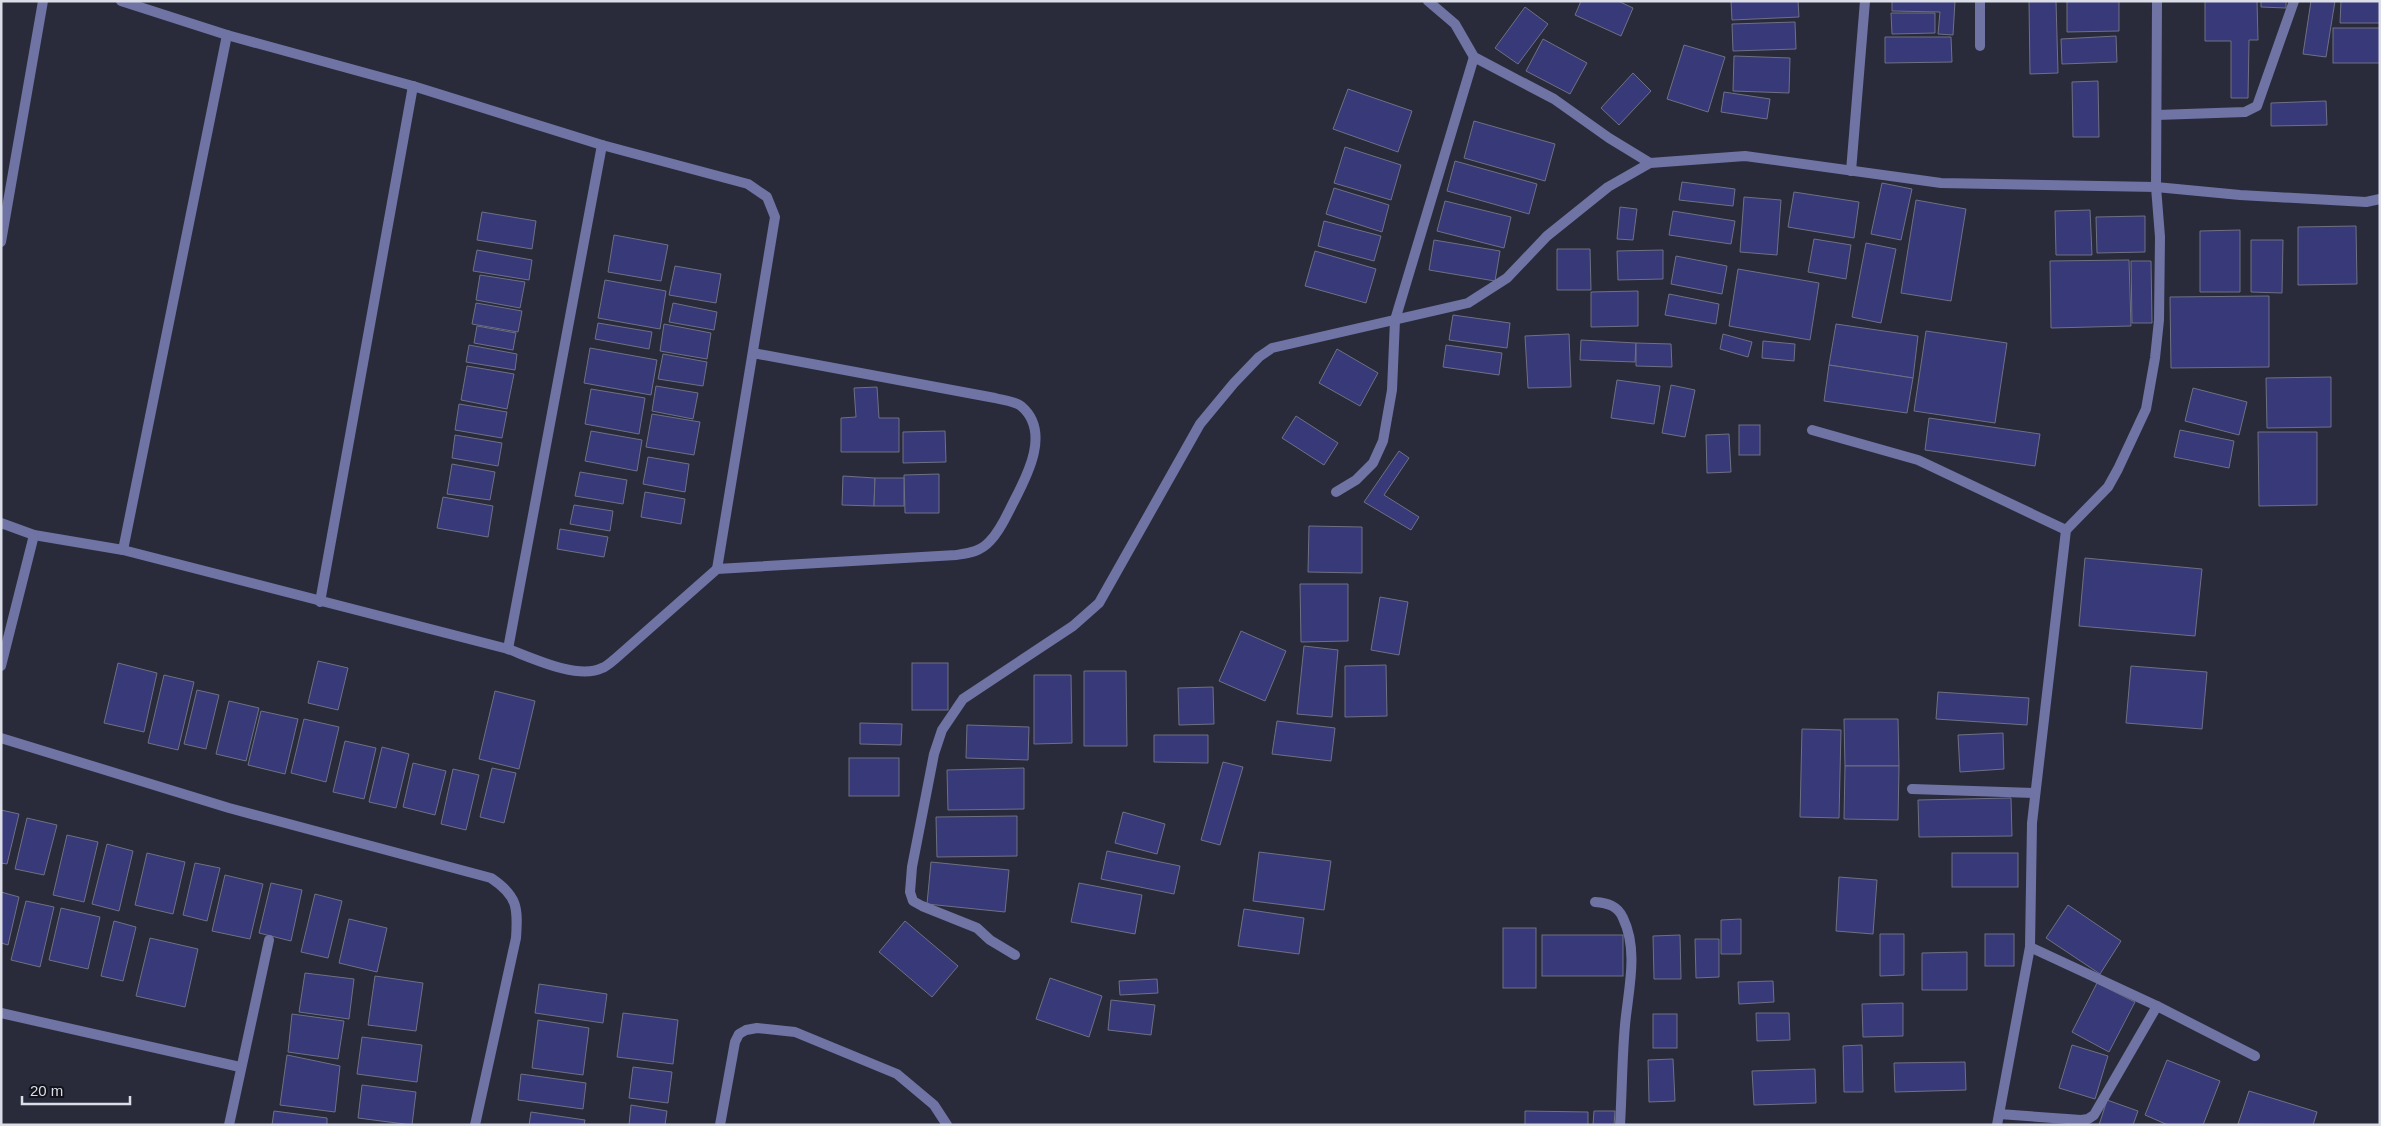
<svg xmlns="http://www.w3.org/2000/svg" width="2381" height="1126" font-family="Helvetica,sans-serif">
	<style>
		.building { fill: #383979; stroke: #6e7083 }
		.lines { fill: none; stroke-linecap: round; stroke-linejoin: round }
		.minor { stroke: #6f74a4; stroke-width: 10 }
	</style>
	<rect width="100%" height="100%" fill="#292b3b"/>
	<g class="building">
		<path d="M1581 1H1618L1633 8 1621 36 1575 15Z"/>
		<path d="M1731 1H1798L1799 17 1732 20Z"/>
		<path d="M1892 1H1955L1953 35 1938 34 1940 12 1892 11Z"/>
		<path d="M2029 1H2056L2058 73 2030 74Z"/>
		<path d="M2067 1H2119V31L2067 32Z"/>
		<path d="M2205 1H2257L2258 40H2249L2248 98H2231V41H2205Z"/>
		<path d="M2261 1H2286V8L2261 7Z"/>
		<path d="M2311 1H2335L2326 57 2303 54Z"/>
		<path d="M2341 1H2380V23H2340Z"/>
		<path d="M1525 7 1548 24 1518 64 1495 48Z"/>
		<path d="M1891 13H1935V33L1892 34Z"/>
		<path d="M1795 22 1796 49 1733 51 1732 24Z"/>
		<rect x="2333" y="28" width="47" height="35"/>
		<path d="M2116 36 2117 62 2062 64 2061 39Z"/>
		<path d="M1885 37H1951L1952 62 1885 63Z"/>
		<path d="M1543 39 1587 63 1570 94 1526 71Z"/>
		<path d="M1684 45 1725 57 1708 112 1667 99Z"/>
		<path d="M1734 56 1790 58 1789 93 1733 91Z"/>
		<path d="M1633 73 1651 91 1619 125 1601 108Z"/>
		<path d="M2098 81 2099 137H2073L2072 82Z"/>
		<path d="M1348 89 1412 111 1398 152 1333 129Z"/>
		<path d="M1724 92 1770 99 1767 119 1721 112Z"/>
		<path d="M2326 101 2327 125 2271 126V103Z"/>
		<path d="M1474 121 1555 144 1545 181 1464 158Z"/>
		<path d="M1345 147 1401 165 1391 200 1334 183Z"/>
		<path d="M1455 161 1537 184 1529 214 1447 191Z"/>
		<path d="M1682 182 1735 189 1733 206 1679 200Z"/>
		<path d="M1882 183 1912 189 1901 240 1871 234Z"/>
		<path d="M1334 188 1389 205 1382 232 1326 214Z"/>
		<path d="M1794 192 1859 202 1854 238 1788 227Z"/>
		<path d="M1744 197 1781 200 1777 255 1740 252Z"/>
		<path d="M1916 200 1966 209 1951 301 1901 293Z"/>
		<path d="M1445 201 1511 217 1504 248 1437 231Z"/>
		<path d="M1620 207 1637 209 1633 240 1617 239Z"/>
		<path d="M2090 210 2092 255H2056L2055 211Z"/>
		<path d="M1673 211 1735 221 1731 244 1669 235Z"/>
		<path d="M482 212 536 221 532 249 477 240Z"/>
		<path d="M2145 216V252L2097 253 2096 217Z"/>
		<path d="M1324 221 1381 236 1374 261 1318 246Z"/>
		<path d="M2356 226 2357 284 2298 285V227Z"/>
		<path d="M2240 230V292H2200V231Z"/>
		<path d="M614 235 668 245 661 281 608 272Z"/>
		<path d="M1814 239 1851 245 1846 279 1808 272Z"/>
		<path d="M1434 240 1500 251 1495 281 1429 270Z"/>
		<path d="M2251 240H2283L2282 293 2251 292Z"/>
		<path d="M1866 243 1896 249 1881 323 1852 317Z"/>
		<path d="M1557 249H1590L1591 290H1557Z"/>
		<path d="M477 250 532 260 529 280 473 271Z"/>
		<path d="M1663 250V279L1618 280 1617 251Z"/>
		<path d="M1315 251 1376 269 1366 303 1305 286Z"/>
		<path d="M1676 256 1727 266 1722 294 1671 284Z"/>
		<path d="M2129 260 2131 326 2051 328 2050 261Z"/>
		<path d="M2131 261H2151L2152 323H2132Z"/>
		<path d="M675 266 721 274 716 303 669 295Z"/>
		<path d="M1738 269 1819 283 1810 340 1729 326Z"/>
		<path d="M480 275 525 282 520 308 476 300Z"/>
		<path d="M605 280 666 291 660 329 598 318Z"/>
		<path d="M1638 291V326L1591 327V292Z"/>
		<path d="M1669 294 1719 304 1716 324 1665 315Z"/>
		<path d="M2269 296V367L2171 368 2170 297Z"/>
		<path d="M476 303 522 311 518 332 472 324Z"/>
		<path d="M673 303 717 312 714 330 669 322Z"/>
		<path d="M1453 315 1510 323 1507 348 1449 340Z"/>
		<path d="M598 323 652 332 649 349 595 339Z"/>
		<path d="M664 324 711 333 707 359 660 351Z"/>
		<path d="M1836 324 1918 336 1913 378 1829 365Z"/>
		<path d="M477 326 516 333 513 350 474 343Z"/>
		<path d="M1926 331 2007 343 1995 423 1914 411Z"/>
		<path d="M1569 334 1571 387 1528 388 1525 336Z"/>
		<path d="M1723 334 1752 342 1748 357 1720 349Z"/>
		<path d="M1581 340 1636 343 1635 362 1580 360Z"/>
		<path d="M1763 341 1795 344 1794 361 1762 358Z"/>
		<path d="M1636 343 1671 344 1672 367 1636 366Z"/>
		<path d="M469 345 517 354 515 370 466 362Z"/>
		<path d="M1446 345 1502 353 1499 375 1443 367Z"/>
		<path d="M590 348 657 360 651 395 584 383Z"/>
		<path d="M1337 349 1378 373 1360 406 1319 383Z"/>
		<path d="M663 354 707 362 703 386 658 379Z"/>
		<path d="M1829 365 1913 378 1907 413 1824 401Z"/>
		<path d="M467 366 514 374 507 409 461 400Z"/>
		<path d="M2331 377V427L2267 428 2266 378Z"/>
		<path d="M1617 380 1660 386 1654 424 1611 418Z"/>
		<path d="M1671 385 1695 390 1685 437 1662 433Z"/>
		<path d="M656 386 698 393 693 419 652 411Z"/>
		<path d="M877 387 879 418H899V452H841V418L856 417 854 388Z"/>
		<path d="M2193 388 2247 402 2239 435 2185 421Z"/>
		<path d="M591 389 645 398 639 434 585 424Z"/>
		<path d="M459 404 507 412 502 438 455 430Z"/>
		<path d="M652 414 700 422 694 455 646 447Z"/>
		<path d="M1296 416 1338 443 1324 465 1282 438Z"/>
		<path d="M1929 418 2040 434 2035 466 1925 450Z"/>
		<rect x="1739" y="425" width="21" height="30"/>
		<path d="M2180 430 2234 441 2229 468 2174 457Z"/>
		<path d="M591 431 642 440 637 471 585 461Z"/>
		<path d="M945 431 946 462 903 463V432Z"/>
		<path d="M2258 432H2317V505L2259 506Z"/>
		<path d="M1729 434 1731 472 1707 473 1706 435Z"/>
		<path d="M455 435 502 443 498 466 452 458Z"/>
		<path d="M1399 451 1409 458 1384 495 1419 517 1411 530 1364 502Z"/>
		<path d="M648 457 689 464 685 492 643 484Z"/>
		<path d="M452 464 495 472 490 500 447 494Z"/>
		<path d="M580 472 627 480 623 504 575 496Z"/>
		<path d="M939 474V513H905L904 475Z"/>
		<path d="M843 476 875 478 874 506 842 505Z"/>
		<path d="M875 478H904V506H874Z"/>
		<path d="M645 492 685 499 681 524 641 517Z"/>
		<path d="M443 497 493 506 488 537 437 528Z"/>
		<path d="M574 505 613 511 610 531 570 524Z"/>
		<path d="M1309 526 1362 527V573L1308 572Z"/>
		<path d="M560 529 608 537 604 557 557 549Z"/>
		<path d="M2085 558 2202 569 2195 636 2079 626Z"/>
		<path d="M1300 584H1348V641L1301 642Z"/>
		<path d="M1380 597 1408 602 1399 655 1371 650Z"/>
		<path d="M1241 631 1286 651 1265 701 1219 681Z"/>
		<path d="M1304 646 1338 650 1332 717 1297 714Z"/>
		<path d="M318 661 348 668 338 710 308 703Z"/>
		<path d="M118 663 157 673 144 732 104 723Z"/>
		<rect x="912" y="663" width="36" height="47"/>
		<path d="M1386 665 1387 716 1345 717V666Z"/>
		<path d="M2131 666 2207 672 2202 729 2126 723Z"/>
		<path d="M1084 671H1126L1127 746H1084Z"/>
		<path d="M164 675 194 682 178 750 148 743Z"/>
		<path d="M1034 675H1071L1072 743 1034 744Z"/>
		<path d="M1213 687 1214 724 1179 725 1178 688Z"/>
		<path d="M197 690 219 695 206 749 184 744Z"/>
		<path d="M495 691 535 701 519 769 479 759Z"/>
		<path d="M1938 692 2029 698 2027 725 1936 719Z"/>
		<path d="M229 701 259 708 246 761 216 754Z"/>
		<path d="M261 711 298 719 285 774 248 765Z"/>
		<path d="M304 719 339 727 326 782 291 773Z"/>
		<path d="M1844 719H1898L1899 766H1845Z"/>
		<path d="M1277 721 1335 728 1331 761 1272 754Z"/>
		<path d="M860 723 902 724 901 745 860 744Z"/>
		<path d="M967 725 1029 727 1028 760 966 758Z"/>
		<path d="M1802 729 1841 730 1839 818 1800 817Z"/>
		<path d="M2003 733 2004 769 1960 772 1958 735Z"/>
		<path d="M1154 735H1208V763L1154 762Z"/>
		<path d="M345 741 376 748 364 799 333 792Z"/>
		<path d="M382 747 409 754 396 808 369 802Z"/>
		<rect x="849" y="758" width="50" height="38"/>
		<path d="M1223 762 1243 767 1220 845 1201 840Z"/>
		<path d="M413 763 446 771 435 815 403 807Z"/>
		<path d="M1845 766H1899L1898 820 1844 819Z"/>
		<path d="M492 768 516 773 504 823 480 817Z"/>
		<path d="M1024 768V809L948 810 947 770Z"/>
		<path d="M453 769 479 775 466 830 441 824Z"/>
		<path d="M2011 798 2012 836 1919 837 1918 800Z"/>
		<path d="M1 810 19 814 7 864 1 863Z"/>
		<path d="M1123 812 1165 824 1157 854 1115 843Z"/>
		<path d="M1017 816V856L937 857 936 817Z"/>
		<path d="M27 818 57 825 44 875 15 869Z"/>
		<path d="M67 835 98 842 84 902 53 895Z"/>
		<path d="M107 844 133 851 119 911 92 904Z"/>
		<path d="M1107 851 1180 866 1174 894 1101 879Z"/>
		<path d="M1259 852 1331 861 1324 910 1253 901Z"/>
		<path d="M147 853 185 862 173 914 135 905Z"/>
		<rect x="1952" y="853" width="66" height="34"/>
		<path d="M931 862 1009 870 1005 912 927 904Z"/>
		<path d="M195 863 220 868 207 921 183 915Z"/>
		<path d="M225 875 263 884 250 939 212 931Z"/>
		<path d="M1839 877 1877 880 1873 934 1836 931Z"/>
		<path d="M271 883 302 890 291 941 259 933Z"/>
		<path d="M1079 883 1142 895 1135 934 1071 922Z"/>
		<path d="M1 892 19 897 8 945 1 943Z"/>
		<path d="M315 894 342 901 328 958 301 952Z"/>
		<path d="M26 901 54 907 40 967 11 960Z"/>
		<path d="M2068 905 2121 941 2100 974 2046 938Z"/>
		<path d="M61 908 100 917 88 969 49 960Z"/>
		<path d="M1244 909 1304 918 1299 954 1238 946Z"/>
		<path d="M349 919 387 928 377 972 339 963Z"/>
		<path d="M1741 919V954H1721V920Z"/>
		<path d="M114 921 136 927 123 981 101 976Z"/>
		<path d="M905 921 958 966 932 997 879 952Z"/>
		<rect x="1503" y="928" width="33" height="60"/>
		<path d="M1880 934H1904V975L1880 976Z"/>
		<rect x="1985" y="934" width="29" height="32"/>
		<rect x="1542" y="935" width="81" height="41"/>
		<path d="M1680 935 1681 979H1654L1653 936Z"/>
		<path d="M150 938 198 949 185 1007 136 996Z"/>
		<path d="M1695 939H1719V977L1696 978Z"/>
		<path d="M1967 952V990H1922V953Z"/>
		<path d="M305 973 354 979 349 1019 299 1012Z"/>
		<path d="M375 976 423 983 416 1031 368 1025Z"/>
		<path d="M1050 978 1102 996 1089 1037 1036 1019Z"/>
		<path d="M1157 979 1158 993 1120 995 1119 981Z"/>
		<path d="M1773 981 1774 1002 1739 1004 1738 982Z"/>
		<path d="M2097 983 2135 1002 2109 1052 2072 1032Z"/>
		<path d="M539 984 607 994 603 1023 535 1013Z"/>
		<path d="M1111 1000 1155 1005 1151 1035 1108 1030Z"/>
		<path d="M1903 1003V1036L1863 1037 1862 1004Z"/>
		<path d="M623 1013 678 1020 673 1064 617 1057Z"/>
		<path d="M1756 1013H1789L1790 1040 1757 1041Z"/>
		<path d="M292 1014 344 1021 338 1059 288 1052Z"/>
		<rect x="1653" y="1014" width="24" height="34"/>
		<path d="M538 1020 589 1028 583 1075 532 1068Z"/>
		<path d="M362 1037 422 1045 417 1082 357 1074Z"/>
		<path d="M1862 1045 1863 1092H1844L1843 1046Z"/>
		<path d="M2072 1045 2108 1056 2095 1099 2059 1088Z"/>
		<path d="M287 1055 340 1066 335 1112 280 1105Z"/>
		<path d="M1673 1059 1675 1101 1649 1102 1648 1060Z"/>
		<path d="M2167 1060 2220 1081 2203 1125H2168L2145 1115Z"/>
		<path d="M1965 1062 1966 1090 1895 1092 1894 1063Z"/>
		<path d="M633 1067 672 1072 668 1103 629 1098Z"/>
		<path d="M1815 1069 1816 1103 1754 1105 1752 1071Z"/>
		<path d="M521 1074 586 1083 583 1109 518 1100Z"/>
		<path d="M362 1085 416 1092 412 1125 358 1118Z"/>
		<path d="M2249 1091 2317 1112 2313 1125 2238 1124Z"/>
		<path d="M2107 1100 2138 1111 2133 1125H2099Z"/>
		<path d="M631 1105 667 1111 665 1125H629Z"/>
		<path d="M274 1111 327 1118V1125H272Z"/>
		<path d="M1525 1111 1588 1112V1125H1525Z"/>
		<path d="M1594 1111H1615L1614 1125H1593Z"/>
		<path d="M531 1112 585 1120 584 1125H529Z"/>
	</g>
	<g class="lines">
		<g class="minor">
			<path d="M121 1 227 35 413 86 602 145 748 184 767 197 775 217 717 569"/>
			<path d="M1428 1 1455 24 1474 57 1554 99 1609 138 1650 163"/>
			<path d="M1980 46V1"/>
			<path d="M2157 115 2245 112 2257 106 2294 1"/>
			<path d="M1851 171 1865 1"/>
			<path d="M1 242 43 1"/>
			<path d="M1812 430 1918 460 2066 530"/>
			<path d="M1336 492 1356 480 1373 463 1383 441 1392 390 1395 320 1474 57"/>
			<path d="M1 523 34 535 123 550 508 649C532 658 578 680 602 668 607 666 611 662 615 659L717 569 956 555C969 553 980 552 990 541 1000 531 1006 517 1012 505 1026 478 1052 432 1021 406 1015 401 1002 400 995 398L753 353"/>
			<path d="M123 550 227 35"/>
			<path d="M320 602 413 86"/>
			<path d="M508 649 602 145"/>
			<path d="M1 666 34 535"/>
			<path d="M1 738 229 808 491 878C518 896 518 908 516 938L475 1125"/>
			<path d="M1912 789 2035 793"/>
			<path d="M1595 902C1608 903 1618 906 1623 918 1639 951 1628 991 1625 1025 1622 1058 1622 1091 1620 1125"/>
			<path d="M2030 947 2157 1006 2255 1056"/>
			<path d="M1015 955 990 940 977 928 922 906 913 901 910 892 912 867 934 754 942 730 963 699 1073 626 1099 603 1200 424 1234 383 1259 357 1272 348 1468 303 1507 278 1547 236 1608 187 1650 163 1745 156 1941 183 2156 187 2240 195 2366 202 2380 199"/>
			<path d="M1 1013 240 1067"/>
			<path d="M1999 1114 2081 1120 2088 1119 2094 1115 2157 1006"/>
			<path d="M229 1125 269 940"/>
			<path d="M720 1125 735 1042 739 1034 746 1030 757 1028 795 1032 897 1074 934 1105 947 1125"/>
			<path d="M1997 1125 2030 947 2032 823 2066 530 2108 487 2118 469 2146 409 2155 358 2159 320 2160 237 2156 187 2157 1"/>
		</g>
	</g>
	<rect width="2381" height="1126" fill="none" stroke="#dbdde7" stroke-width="5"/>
	<path d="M22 1096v8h108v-8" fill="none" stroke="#dbdde7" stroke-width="2.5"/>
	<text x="30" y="1096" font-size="15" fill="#dbdde7" stroke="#13141b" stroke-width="4" paint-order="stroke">20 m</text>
</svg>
